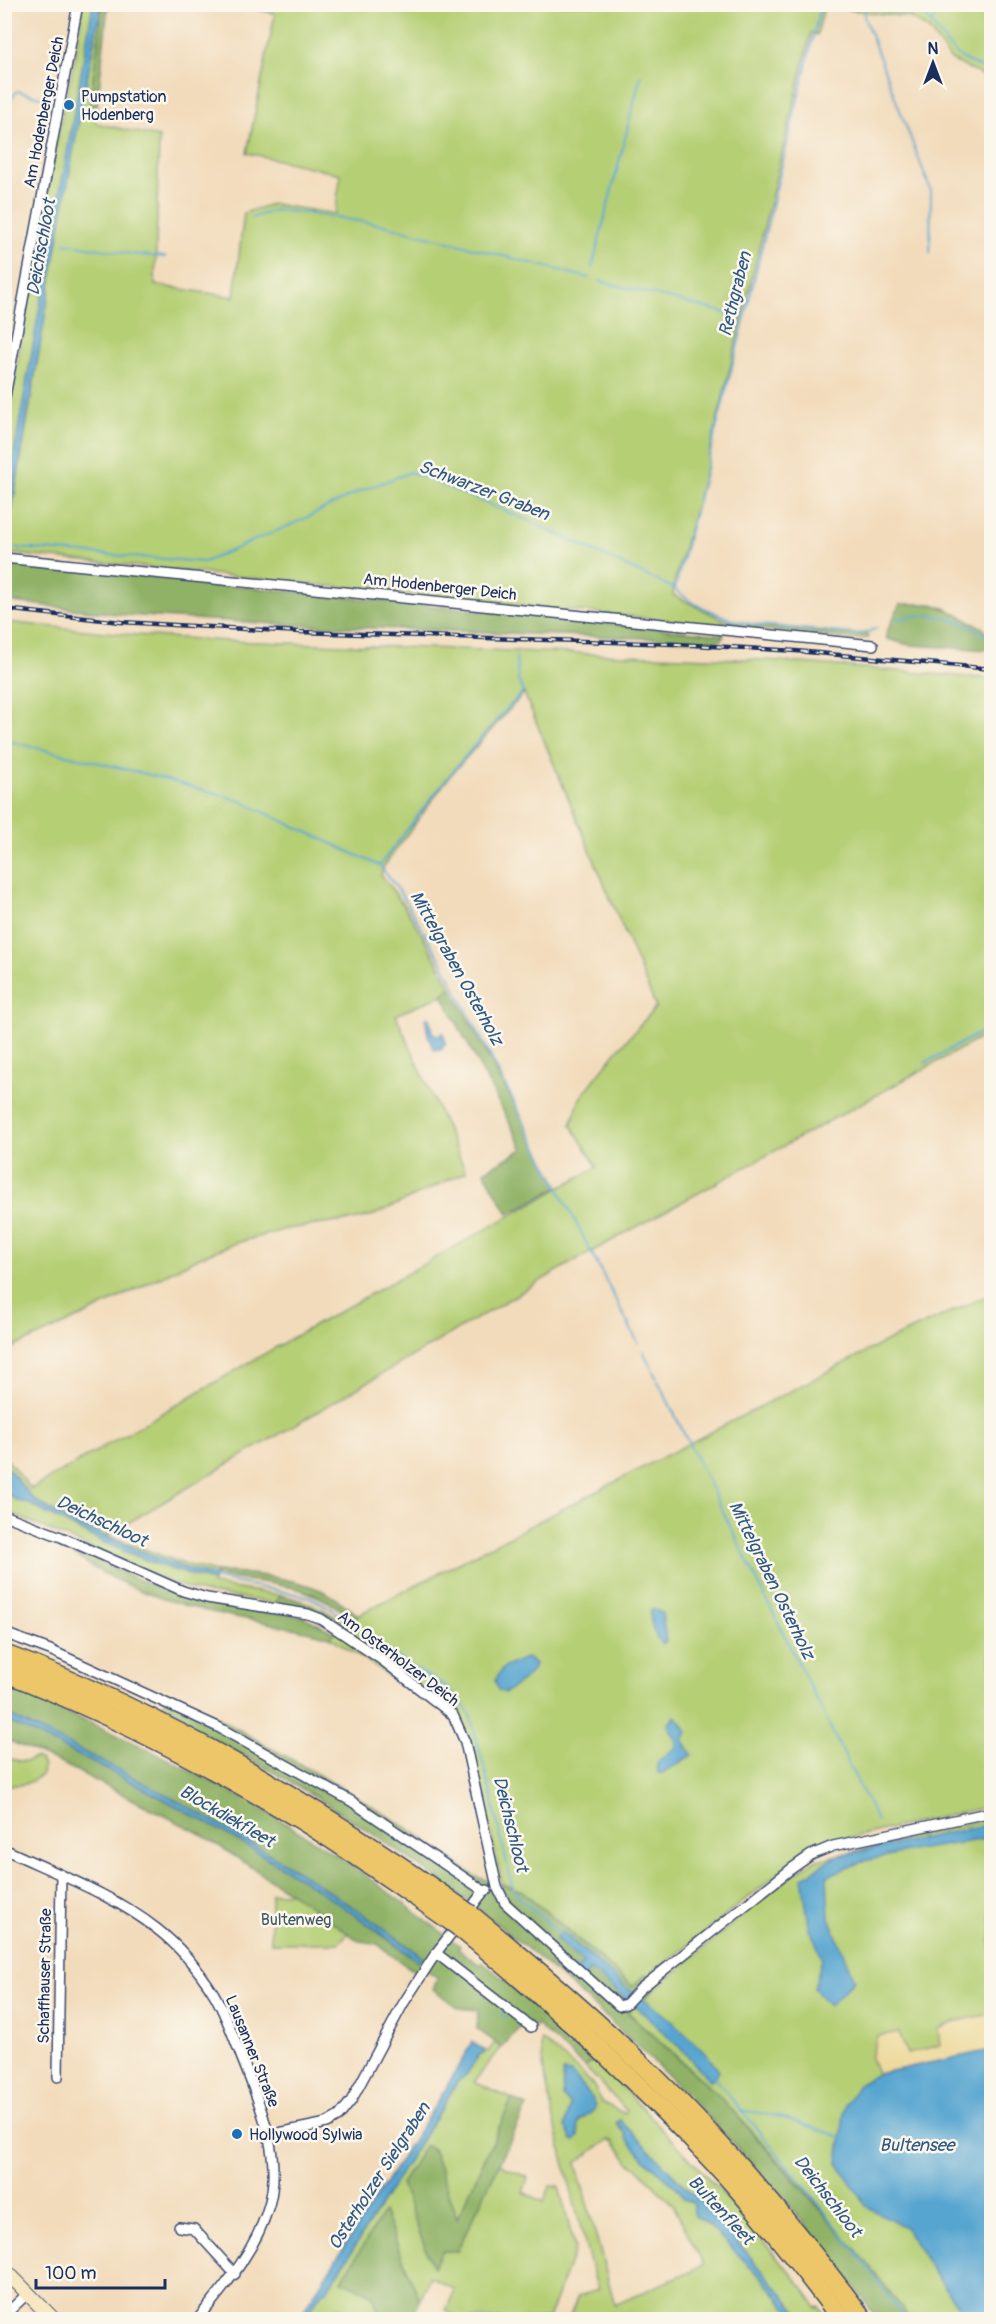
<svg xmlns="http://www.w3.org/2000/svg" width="996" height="2324" font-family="Pangolin,sans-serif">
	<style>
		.green { fill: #b5cf75; stroke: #687f6a; stroke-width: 1.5; fill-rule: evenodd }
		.forest { fill: #90b266; stroke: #567062; stroke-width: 1.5 }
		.sand { fill: #eeda9e; stroke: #84847e; stroke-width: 1.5 }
		.water { fill: #56a5d0; stroke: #386a97; stroke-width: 1.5 }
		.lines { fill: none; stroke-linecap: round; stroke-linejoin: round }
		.stream { stroke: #56a5d0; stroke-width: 2 }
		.street-casing { stroke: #3b496c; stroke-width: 12 }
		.secondary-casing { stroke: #3b496c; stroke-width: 16 }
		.highway-casing { stroke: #3b496c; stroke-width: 21 }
		.street { stroke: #fff; stroke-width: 9 }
		.secondary { stroke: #f7e8c3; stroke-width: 14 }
		.highway { stroke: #ecc669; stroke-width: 18 }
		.rail-casing { stroke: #1b2f5e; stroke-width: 4.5 }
		.rail { stroke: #fbf7ec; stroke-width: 2; stroke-dasharray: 7; stroke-linecap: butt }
		.highway-bridge-casing { stroke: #3b496c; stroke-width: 21; stroke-linecap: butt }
		.highway-bridge { stroke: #ecc669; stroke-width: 18 }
		.poi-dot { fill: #1f6fb2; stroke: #fbf7ec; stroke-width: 2 }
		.labels { text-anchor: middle; stroke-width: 5; stroke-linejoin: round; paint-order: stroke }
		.poi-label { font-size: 16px; fill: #1b2f5e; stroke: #fbf7ec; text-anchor: start }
		.street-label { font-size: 16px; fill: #1b2f5e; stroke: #fbf7ec }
		.park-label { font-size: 16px; fill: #425764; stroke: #fbf7ec }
		.water-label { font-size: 18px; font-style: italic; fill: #305886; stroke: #fbf7ec }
	</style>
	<rect width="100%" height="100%" fill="#fbf7ec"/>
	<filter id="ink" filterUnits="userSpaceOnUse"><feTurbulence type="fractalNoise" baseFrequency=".0167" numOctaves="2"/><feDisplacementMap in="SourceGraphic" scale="12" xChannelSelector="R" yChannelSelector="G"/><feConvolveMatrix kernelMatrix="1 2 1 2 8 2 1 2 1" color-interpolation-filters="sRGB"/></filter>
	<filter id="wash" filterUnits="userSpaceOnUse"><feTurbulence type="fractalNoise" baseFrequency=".008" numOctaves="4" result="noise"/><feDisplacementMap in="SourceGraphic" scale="24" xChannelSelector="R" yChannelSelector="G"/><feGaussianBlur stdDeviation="1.35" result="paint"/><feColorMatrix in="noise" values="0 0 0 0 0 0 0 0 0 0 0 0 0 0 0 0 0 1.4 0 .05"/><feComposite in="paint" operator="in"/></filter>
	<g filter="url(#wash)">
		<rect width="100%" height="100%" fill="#f2dbbb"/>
		<g class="green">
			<path d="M83 5H93L9 483 5 492V425L17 366 55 149 75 58Z"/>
			<path d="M101 5H103L89 107 97 106 95 123 159 137 155 285 234 297 244 213 272 204 335 214 341 174 247 153 275 14 254 8 255 5H991V80L951 60 928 29 909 17 824 7 817 35 811 33 701 488 674 583 673 595 726 621 751 626 844 635H867L868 638 852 639 5 553 73 152Z"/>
			<path d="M5 622 135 635 228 641 767 660 991 679V1032L571 1263 107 1535 184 1564 216 1572 215 1576 190 1570 155 1557 71 1522 34 1500 5 1465 4 1456 31 1489 285 1342 597 1167 571 1125 580 1098 616 1052 656 1007 524 693 450 776 384 866 381 875C409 909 430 948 451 987L442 995 396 1015 466 1172 374 1215 353 1220 286 1229 236 1243 200 1257 85 1315 5 1351Z"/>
			<path d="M991 1294V1806L826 1843 808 1850 648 1977 646 1975 632 1986 522 1891 502 1884 472 1753 456 1712 408 1676 398 1683 375 1666 330 1637 358 1615 885 1342Z"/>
			<path d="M4 1490C17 1505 22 1499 35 1507 92 1538 150 1566 213 1581L212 1585 280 1595 275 1603 199 1592 172 1583 5 1511Z"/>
			<path d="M5 1758C16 1759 23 1765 34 1758L40 1760 43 1766 42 1774C29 1785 20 1786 5 1785Z"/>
			<path d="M991 1818V2319H910C853 2243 791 2171 725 2103 694 2071 660 2042 628 2012L780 1884 813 1861Z"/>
			<path d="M271 1893H302L354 1926 339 1943H271Z"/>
			<path d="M542 2041 576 2068 595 2088 601 2102 625 2114 627 2111 585 2067 596 2059 712 2182 803 2287 817 2308 820 2307 828 2319H804L720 2222 620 2121 617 2124C628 2136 636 2151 648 2162 660 2174 677 2182 684 2199L692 2203 695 2216 706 2223 763 2279 796 2319H569L578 2296 598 2290C589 2260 534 2056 542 2041ZM563 2072 573 2076 590 2095V2113L578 2123 579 2136 572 2140 565 2127 570 2105C561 2098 562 2083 563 2072ZM608 2140 613 2141 629 2162 640 2170 673 2205 704 2265 615 2305 576 2163Z"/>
			<path d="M495 2042 502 2047 474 2082 512 2099 457 2220 433 2149 425 2146 442 2251H457L499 2164 528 2178 523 2192 544 2202 550 2186H559L575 2249 548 2319H453L455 2315 446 2310 455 2290 430 2276 420 2301 384 2213 342 2281 371 2293 382 2319H359L338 2307 328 2319 306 2320 307 2315 323 2291H326L333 2281 458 2081 466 2075 480 2054H483L484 2050 488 2052Z"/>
		</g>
		<g class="forest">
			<path d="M103 5H108L97 106 89 108Z"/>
			<path d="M5 560 207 583 724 635 721 641 294 625 126 615 5 601Z"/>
			<path d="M900 604H932L947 609 983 628 991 640V650L909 645 887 639 886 634Z"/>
			<path d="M451 987 559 1187 508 1214 484 1171 523 1149 442 995Z"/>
			<path d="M74 1555H83L172 1594 207 1604 304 1617 335 1633 330 1637C297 1628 265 1623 231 1616 176 1606 120 1588 74 1555Z"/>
			<path d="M216 1572C247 1572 300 1579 327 1593 338 1599 348 1608 358 1615L353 1619C309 1581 269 1584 215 1576Z"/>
			<path d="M280 1595C308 1602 323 1607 346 1625L341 1628 314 1611 275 1603Z"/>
			<path d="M5 1687C125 1735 242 1791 349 1864 387 1890 423 1918 460 1946L458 1949 480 1965 482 1962 533 2003 595 2058 585 2067 537 2025 531 2029 523 2024 502 2047 477 2029 478 2010 458 2008 433 1989 438 1978 421 1966 416 1972 402 1963 376 1943 359 1941 300 1899 201 1834 71 1768 5 1739V1720C118 1773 229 1831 334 1900 363 1919 390 1943 419 1962L422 1956C292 1859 151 1783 5 1714Z"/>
			<path d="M168 1694 193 1704 340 1787 414 1832 476 1877 522 1891 632 1986 646 1975 657 1985 627 2012 724 2101 865 2260 910 2319H877C834 2255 781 2195 729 2139 610 2011 478 1899 330 1806 275 1771 217 1741 159 1711Z"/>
			<path d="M512 2099 527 2106 457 2251H442L433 2268 401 2184 425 2145 433 2150 457 2219Z"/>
			<path d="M384 2212 420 2301 410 2319H382L371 2293 341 2281Z"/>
		</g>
		<path class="sand" d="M991 2014V2050L877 2074 871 2058 877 2036 899 2032 907 2054 940 2045 938 2029 956 2021Z"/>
		<g class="water">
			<path d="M93 5H101L73 152 5 547V492L9 483Z"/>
			<path d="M429 1017 433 1033 438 1036 443 1033 446 1043 441 1049 434 1050C429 1040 426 1030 426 1019Z"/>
			<path d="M5 1465 34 1500 71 1522 155 1557 190 1570 215 1576 213 1581C150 1566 92 1538 35 1507 22 1499 17 1505 5 1490Z"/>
			<path d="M653 1609 662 1613 666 1641 662 1644C655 1638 650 1622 650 1612Z"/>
			<path d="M525 1658 531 1660 535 1664C530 1678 516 1685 505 1693L498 1690 495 1680 503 1668Z"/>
			<path d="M5 1714C151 1783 292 1859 422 1957L419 1962C292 1863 150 1788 5 1720Z"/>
			<path d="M674 1716C681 1720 683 1725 687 1732L683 1740 692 1755 663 1773H658L657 1762 676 1747 675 1738 668 1726Z"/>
			<path d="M991 1824V1838L916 1850 864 1861 827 1876 829 1917 854 1980 829 2006 814 1988 822 1958 809 1926 802 1878 834 1857Z"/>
			<path d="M562 1932 628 1989 650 2003 673 2022 707 2055 719 2071 710 2081 686 2054 642 2012 590 1970 579 1984 567 1974 580 1967 583 1963 556 1939Z"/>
			<path d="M472 2042 484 2050V2054H480L466 2075 458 2081 333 2281 326 2291H323L307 2315 306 2319H298L443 2093Z"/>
			<path d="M991 2050V2319H967L933 2271 905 2227 866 2206 838 2163 845 2105 858 2085 877 2074Z"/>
			<path d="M563 2072 571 2073 590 2095 595 2106 594 2110 578 2122 579 2136 575 2141 572 2140 565 2127 570 2105 563 2097Z"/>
			<path d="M620 2120 720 2222 804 2319H796L763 2279 706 2223 695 2216 692 2203 684 2199C678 2184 674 2187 666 2179 660 2173 655 2168 648 2163 640 2155 634 2146 626 2138V2133L617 2124Z"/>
		</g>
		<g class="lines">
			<g class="stream">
				<path d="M849 4 924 15C936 26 942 41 954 52 964 62 979 66 992 73"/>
				<path d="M866 6 864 17 931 191 930 253"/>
				<path d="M932 22 945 4"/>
				<path d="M4 108 17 91 53 100"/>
				<path d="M251 218 275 210 306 213 384 225 589 278"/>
				<path d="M64 243 138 255 165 257"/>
				<path d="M592 268 641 75"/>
				<path d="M600 281 742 317"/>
				<path d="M4 547 204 562 304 519 360 491 411 472 527 520 673 588 693 603 729 619 751 624 854 634 866 633 877 628"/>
				<path d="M675 589 745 317 821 4"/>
				<path d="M897 619C932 609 963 619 992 640"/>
				<path d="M4 740 146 774 238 800 380 866 398 889 443 964 638 1343"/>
				<path d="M380 865C425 806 470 746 523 692L518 680 516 657"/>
				<path d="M925 1063 992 1026"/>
				<path d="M643 1351 877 1821"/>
				<path d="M213 1578 310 1597 327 1606 413 1668 442 1684 460 1700 470 1715 488 1782 513 1889 520 1898 562 1935"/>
				<path d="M501 2013 505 2017"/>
				<path d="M713 2076 811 2194 864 2262 905 2320"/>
				<path d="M740 2110 782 2117 841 2137"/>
			</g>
		</g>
	</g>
	<g filter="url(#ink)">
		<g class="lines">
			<g class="street-casing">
				<g id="street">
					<path d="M4 402 78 4"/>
					<path d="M4 558 873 645"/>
					<path d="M4 1515 61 1537 183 1591 207 1598 308 1614 321 1619 382 1660 453 1715 465 1742 497 1887 505 1903 619 2006 626 2004 640 1989 791 1869 811 1855 833 1846 992 1812"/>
					<path d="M4 1633 50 1650 218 1727 351 1801 484 1891"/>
					<path d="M4 1849C55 1873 114 1895 157 1929 179 1946 199 1970 214 1994 225 2013 233 2035 241 2056 259 2102 283 2156 269 2205 256 2250 226 2285 197 2320"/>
					<path d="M436 1953 531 2027"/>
					<path d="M58 2077 61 1875"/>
					<path d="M269 2135 327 2123 339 2116 351 2101 403 2004 436 1953 484 1891 487 1890"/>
					<path d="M179 2227 194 2229 235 2274"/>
					<path d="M4 2316 28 2293"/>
				</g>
			</g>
			<g class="secondary-casing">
				<path id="secondary" d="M4 2269 54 2320"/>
			</g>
			<g class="highway-casing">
				<g id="highway">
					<path d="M4 1654C169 1715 319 1808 463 1909"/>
					<path d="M4 1672C107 1712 207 1764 301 1820 353 1852 403 1888 452 1922"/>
					<path d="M470 1914C533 1966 595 2019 654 2076 731 2151 800 2234 864 2320"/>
					<path d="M460 1928C554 2005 645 2087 727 2177 768 2223 805 2271 842 2320"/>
				</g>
			</g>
			<use href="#street" class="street"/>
			<use href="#secondary" class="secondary"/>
			<use href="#highway" class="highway"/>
			<g class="rail-casing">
				<path id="rail" d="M4 609 121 622 300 632 677 644 796 651 992 669"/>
			</g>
			<use href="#rail" class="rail"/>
			<g class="highway-bridge-casing">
				<g id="highway-bridge">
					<path d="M463 1909 470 1914"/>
					<path d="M452 1922 460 1928"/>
				</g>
			</g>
			<use href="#highway-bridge" class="highway-bridge"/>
		</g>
	</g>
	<g class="poi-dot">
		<circle cx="69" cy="105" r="6"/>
		<circle cx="237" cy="2134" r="6"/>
	</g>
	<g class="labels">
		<g class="poi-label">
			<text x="81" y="102">Pumpstation<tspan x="81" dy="18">Hodenberg</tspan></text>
			<text x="249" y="2140">Hollywood Sylwia</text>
		</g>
		<g class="street-label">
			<text transform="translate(43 112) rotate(-79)" y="6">Am Hodenberger Deich</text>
			<text transform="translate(440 586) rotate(6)" y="6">Am Hodenberger Deich</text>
			<text transform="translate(399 1658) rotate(37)" y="6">Am Osterholzer Deich</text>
			<text transform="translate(44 1976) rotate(-89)" y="6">Schaffhauser Straße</text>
			<text transform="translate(253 2051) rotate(68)" y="6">Lausanner Straße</text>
		</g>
		<g class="park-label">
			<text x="296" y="1925">Bultenweg</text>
		</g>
		<g class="water-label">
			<text transform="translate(41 247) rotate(-80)" y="6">Deichschloot</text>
			<text transform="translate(735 294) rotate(-76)" y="6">Rethgraben</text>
			<text transform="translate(484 490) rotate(21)" y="6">Schwarzer Graben</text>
			<text transform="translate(457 968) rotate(61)" y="6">Mittelgraben Osterholz</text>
			<text transform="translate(102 1521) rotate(25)" y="6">Deichschloot</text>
			<text transform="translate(772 1580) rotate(64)" y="6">Mittelgraben Osterholz</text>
			<text transform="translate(227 1816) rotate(30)" y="6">Blockdiekfleet</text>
			<text transform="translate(511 1824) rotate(76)" y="6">Deichschloot</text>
			<text x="917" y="2151">Bultensee</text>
			<text transform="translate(379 2176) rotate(-57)" y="6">Osterholzer Sielgraben</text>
			<text transform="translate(828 2196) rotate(52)" y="6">Deichschloot</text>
			<text transform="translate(721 2210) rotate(47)" y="6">Bultenfleet</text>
		</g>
	</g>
	<rect width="996" height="2324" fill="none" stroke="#fbf7ec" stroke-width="24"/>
	<g transform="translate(933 63)" stroke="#fbf7ec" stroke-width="4.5" paint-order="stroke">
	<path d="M0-4.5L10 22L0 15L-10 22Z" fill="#1b2f5e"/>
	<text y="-9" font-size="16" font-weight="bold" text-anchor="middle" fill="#1b2f5e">N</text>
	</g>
	<path d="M36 2279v9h129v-9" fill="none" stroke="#1b2f5e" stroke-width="3"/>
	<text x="45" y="2279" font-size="18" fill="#1b2f5e" stroke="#fbf7ec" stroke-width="4.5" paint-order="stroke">100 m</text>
</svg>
